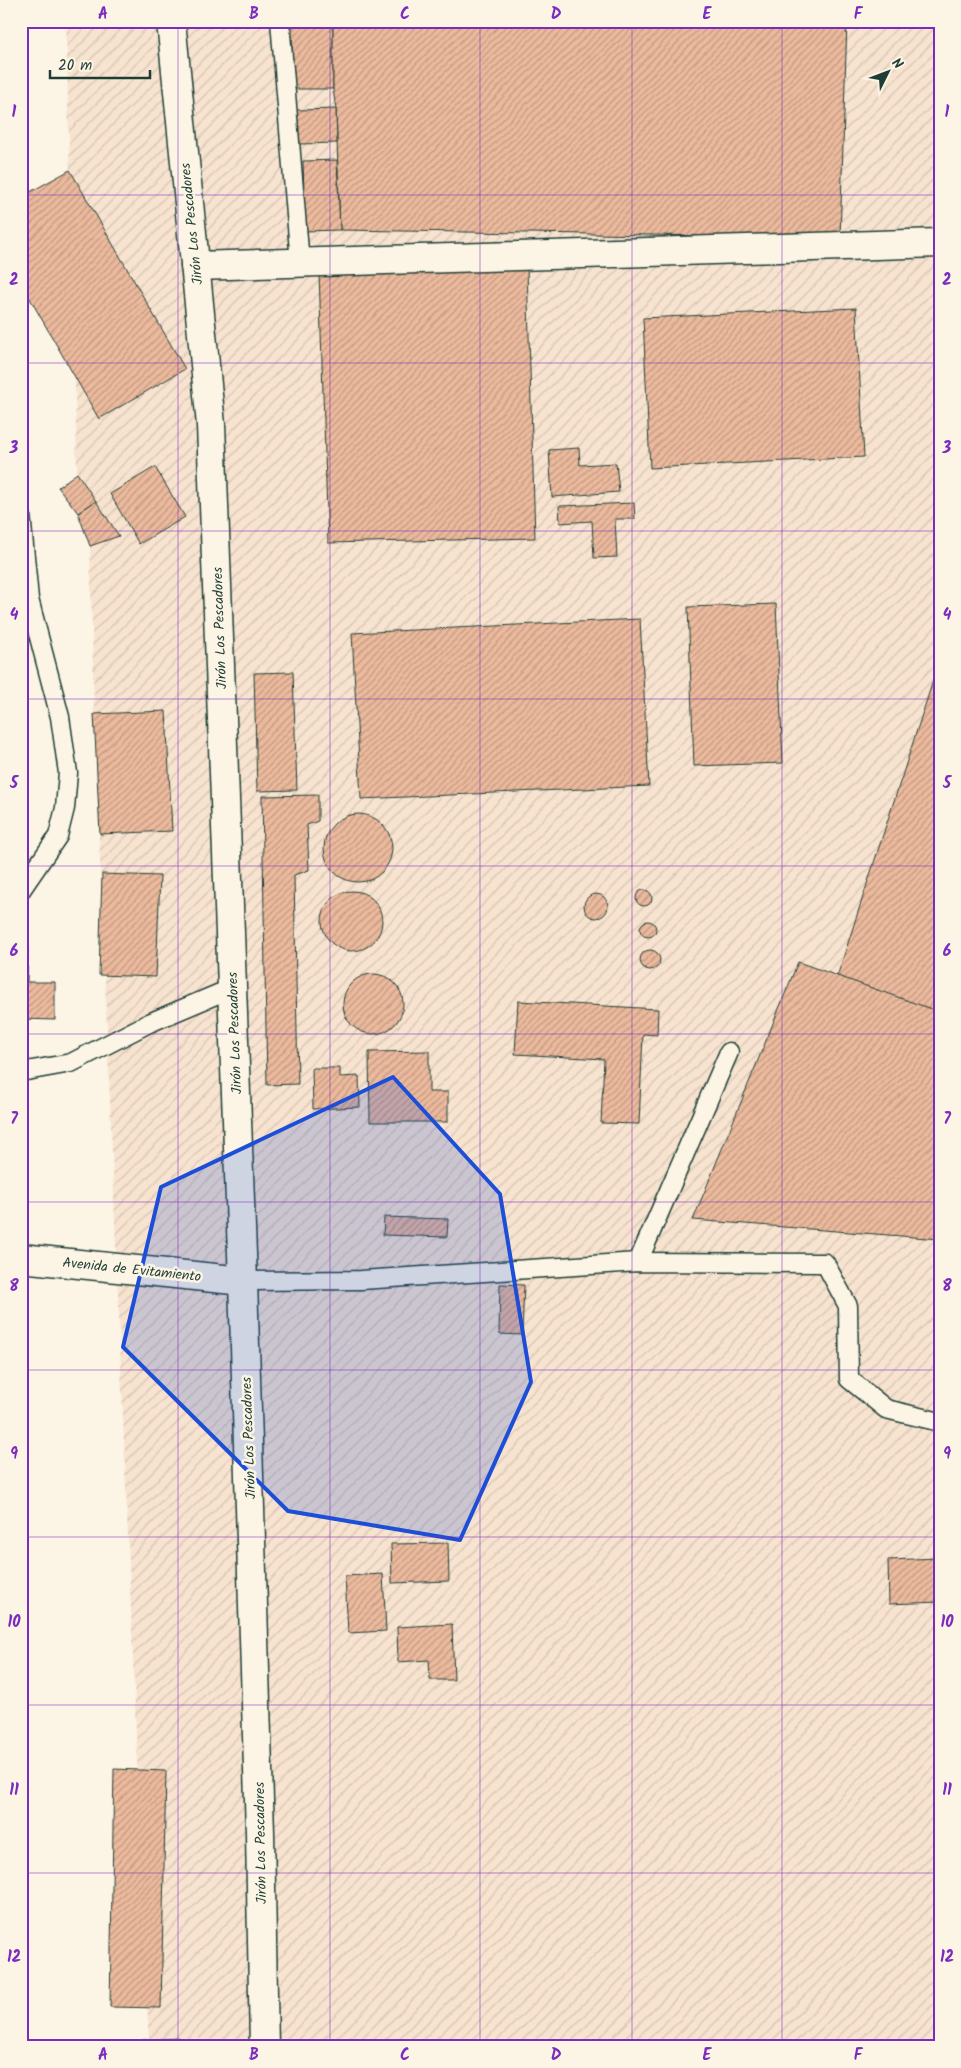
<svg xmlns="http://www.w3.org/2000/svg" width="961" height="2068" font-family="Kalam,sans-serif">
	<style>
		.industrial { fill: url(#industrial-furrows) }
		.building { fill: url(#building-hatch); stroke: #1f3d34 }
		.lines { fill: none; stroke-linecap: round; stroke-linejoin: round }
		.lane-casing { stroke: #1f3d34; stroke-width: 21 }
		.street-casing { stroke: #1f3d34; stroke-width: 31 }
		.secondary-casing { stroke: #1f3d34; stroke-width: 31 }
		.lane { stroke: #fcf5e5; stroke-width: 18 }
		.street { stroke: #fcf5e5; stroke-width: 28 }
		.secondary { stroke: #fcf5e5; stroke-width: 28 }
		.marked { fill: #1d4ed8; fill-opacity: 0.2; stroke: #1d4ed8; stroke-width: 4; stroke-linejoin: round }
		.grid { fill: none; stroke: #7b2cbf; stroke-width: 1; stroke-opacity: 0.55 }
		.labels { text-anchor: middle; stroke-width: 5; stroke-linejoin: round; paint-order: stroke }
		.street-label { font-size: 14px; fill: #1f3d34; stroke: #fcf5e5 }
		.neatline { fill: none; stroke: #7b2cbf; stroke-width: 2 }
		.grid-label { font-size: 16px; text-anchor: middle; font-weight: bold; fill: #7b2cbf }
	</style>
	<defs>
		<pattern id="industrial-furrows" width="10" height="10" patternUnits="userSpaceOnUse" patternTransform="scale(1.25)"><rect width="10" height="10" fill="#f7e3cf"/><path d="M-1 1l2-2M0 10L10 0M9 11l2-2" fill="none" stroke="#d3c4b2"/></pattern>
		<pattern id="building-hatch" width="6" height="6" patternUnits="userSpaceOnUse" patternTransform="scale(1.25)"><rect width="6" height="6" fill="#ecba9d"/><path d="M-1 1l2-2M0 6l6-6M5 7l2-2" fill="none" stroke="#bf9881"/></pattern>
	</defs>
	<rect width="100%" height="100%" fill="#fcf5e5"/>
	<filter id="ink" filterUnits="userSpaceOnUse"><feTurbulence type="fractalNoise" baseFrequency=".02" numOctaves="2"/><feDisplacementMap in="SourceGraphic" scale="10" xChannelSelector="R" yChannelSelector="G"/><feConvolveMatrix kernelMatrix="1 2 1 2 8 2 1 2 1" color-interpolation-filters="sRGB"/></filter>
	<g filter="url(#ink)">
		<path class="industrial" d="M66 21H940V2047H149L94 714 90 546 78 513Z"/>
		<g class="building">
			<path d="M292 21H333V89H293Z"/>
			<path d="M333 21H847L840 238 340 230 336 109 333 89Z"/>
			<path d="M336 109 337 143 299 144 297 110Z"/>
			<path d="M337 160 340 230 305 231 303 161Z"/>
			<path d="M70 170 185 369 99 419 21 283V197Z"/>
			<path d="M527 268 535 538 328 543 319 272Z"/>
			<path d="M856 308 864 457 650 468 643 318Z"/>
			<path d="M579 448 580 465 616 463 619 492 552 497 549 450Z"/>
			<path d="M155 467 185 517 139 544 110 494Z"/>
			<path d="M77 473 96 501 78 513 58 487Z"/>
			<path d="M96 501 119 536 90 546 78 513Z"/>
			<path d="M634 503 635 519H615L617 557 594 558 592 521 560 523 559 506Z"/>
			<path d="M776 604 783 763 694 766 688 607Z"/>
			<path d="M640 619 649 786 361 799 352 633Z"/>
			<path d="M940 659V1017L835 983Z"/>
			<path d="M293 672 297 790 257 791 254 673Z"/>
			<path d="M166 711 172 831 100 834 94 714Z"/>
			<path d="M318 795V821L307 825 309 870 294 875 298 1084 267 1085 262 796Z"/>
			<circle cx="358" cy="848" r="34"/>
			<path d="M102 874 160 876 156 977 99 975Z"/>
			<circle cx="644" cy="898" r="8"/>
			<circle cx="352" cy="921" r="30"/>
			<circle cx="596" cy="906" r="12"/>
			<circle cx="648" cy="929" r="8"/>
			<path d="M21 945H28L27 982H55V1020L21 1019Z"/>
			<circle cx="650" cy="960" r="10"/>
			<path d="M798 962 940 1012V1239L693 1220Z"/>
			<circle cx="373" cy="1004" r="30"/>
			<path d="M518 1001 658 1009 657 1035 643 1034 639 1124 601 1123 604 1059 515 1054Z"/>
			<path d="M429 1051V1092H448V1122H370L369 1052Z"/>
			<path d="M312 1068H340V1077L359 1076 360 1107 313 1109Z"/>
			<path d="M384 1217 448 1219 447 1237 383 1235Z"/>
			<path d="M500 1284 524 1285 522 1335 499 1334Z"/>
			<path d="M448 1543 449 1581 392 1583 391 1544Z"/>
			<path d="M940 1558V1602L889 1604 888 1560Z"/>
			<path d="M383 1574 386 1631 348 1633 345 1576Z"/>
			<path d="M452 1624 454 1680H430L429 1660 398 1662 397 1627Z"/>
			<path d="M114 1769 166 1771 161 2008 110 2007Z"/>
			<path d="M181 2038 182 2047H136L142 2040Z"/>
		</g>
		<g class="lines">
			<g class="lane-casing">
				<g id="lane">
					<path d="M280 21 300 263"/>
					<path d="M21 514 29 599 60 717 68 773 65 808 58 836 21 890"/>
					<path d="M21 1072 71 1063 149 1023 232 988"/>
					<path d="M638 1262 729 1052"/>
					<path d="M243 1281 361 1280 638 1262 825 1263 848 1306 849 1379 886 1409 940 1422"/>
				</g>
			</g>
			<g class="street-casing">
				<g id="street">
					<path d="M171 21 211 425 243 1281"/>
					<path d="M195 266 940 243"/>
				</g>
			</g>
			<g class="secondary-casing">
				<path id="secondary" d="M21 1258 243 1281 260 1833 264 2047"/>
			</g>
			<use href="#lane" class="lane"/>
			<use href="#street" class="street"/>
			<use href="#secondary" class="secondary"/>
		</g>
	</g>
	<path class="marked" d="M393 1077 500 1194 531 1382 460 1540 288 1511 123 1347 161 1187Z"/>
	<path class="grid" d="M178 21V2047M330 21V2047M480 21V2047M632 21V2047M782 21V2047M21 195H940M21 363H940M21 531H940M21 699H940M21 866H940M21 1034H940M21 1202H940M21 1370H940M21 1537H940M21 1705H940M21 1873H940"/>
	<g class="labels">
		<g class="street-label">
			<text transform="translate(191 224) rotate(-96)" y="5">Jirón Los Pescadores</text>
			<text transform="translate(219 628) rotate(-92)" y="5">Jirón Los Pescadores</text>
			<text transform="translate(234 1033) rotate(-92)" y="5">Jirón Los Pescadores</text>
			<text transform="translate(132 1269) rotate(6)" y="5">Avenida de Evitamiento</text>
			<text transform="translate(248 1438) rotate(-92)" y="5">Jirón Los Pescadores</text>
			<text transform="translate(260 1843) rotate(-91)" y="5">Jirón Los Pescadores</text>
		</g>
	</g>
	<rect width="961" height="2068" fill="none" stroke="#fcf5e5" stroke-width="55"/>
	<g transform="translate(888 72) rotate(48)" stroke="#fcf5e5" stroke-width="4" paint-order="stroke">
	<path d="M0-4L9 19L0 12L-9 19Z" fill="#1f3d34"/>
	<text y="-8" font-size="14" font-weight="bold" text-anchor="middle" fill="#1f3d34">N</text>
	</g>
	<path d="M50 70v8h100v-8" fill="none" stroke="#1f3d34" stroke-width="2.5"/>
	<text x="58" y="70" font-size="15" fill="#1f3d34" stroke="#fcf5e5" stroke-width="4" paint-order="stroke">20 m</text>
	<rect x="28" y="28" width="906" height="2012" class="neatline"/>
	<g class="grid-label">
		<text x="103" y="19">A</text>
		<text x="254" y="19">B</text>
		<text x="405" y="19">C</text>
		<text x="556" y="19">D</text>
		<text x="707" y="19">E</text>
		<text x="858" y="19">F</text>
		<text x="14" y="117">1</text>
		<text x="947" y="117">1</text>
		<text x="14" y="285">2</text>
		<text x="947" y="285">2</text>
		<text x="14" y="453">3</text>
		<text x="947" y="453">3</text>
		<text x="14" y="620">4</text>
		<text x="947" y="620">4</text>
		<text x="14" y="788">5</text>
		<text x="947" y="788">5</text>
		<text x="14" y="956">6</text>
		<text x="947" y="956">6</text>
		<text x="14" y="1124">7</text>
		<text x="947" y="1124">7</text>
		<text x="14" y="1291">8</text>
		<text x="947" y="1291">8</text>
		<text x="14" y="1459">9</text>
		<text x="947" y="1459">9</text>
		<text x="14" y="1627">10</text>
		<text x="947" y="1627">10</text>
		<text x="14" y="1795">11</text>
		<text x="947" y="1795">11</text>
		<text x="14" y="1962">12</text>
		<text x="947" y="1962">12</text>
		<text x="103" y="2060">A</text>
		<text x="254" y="2060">B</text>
		<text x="405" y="2060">C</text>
		<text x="556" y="2060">D</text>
		<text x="707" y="2060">E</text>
		<text x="858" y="2060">F</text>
	</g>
</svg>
